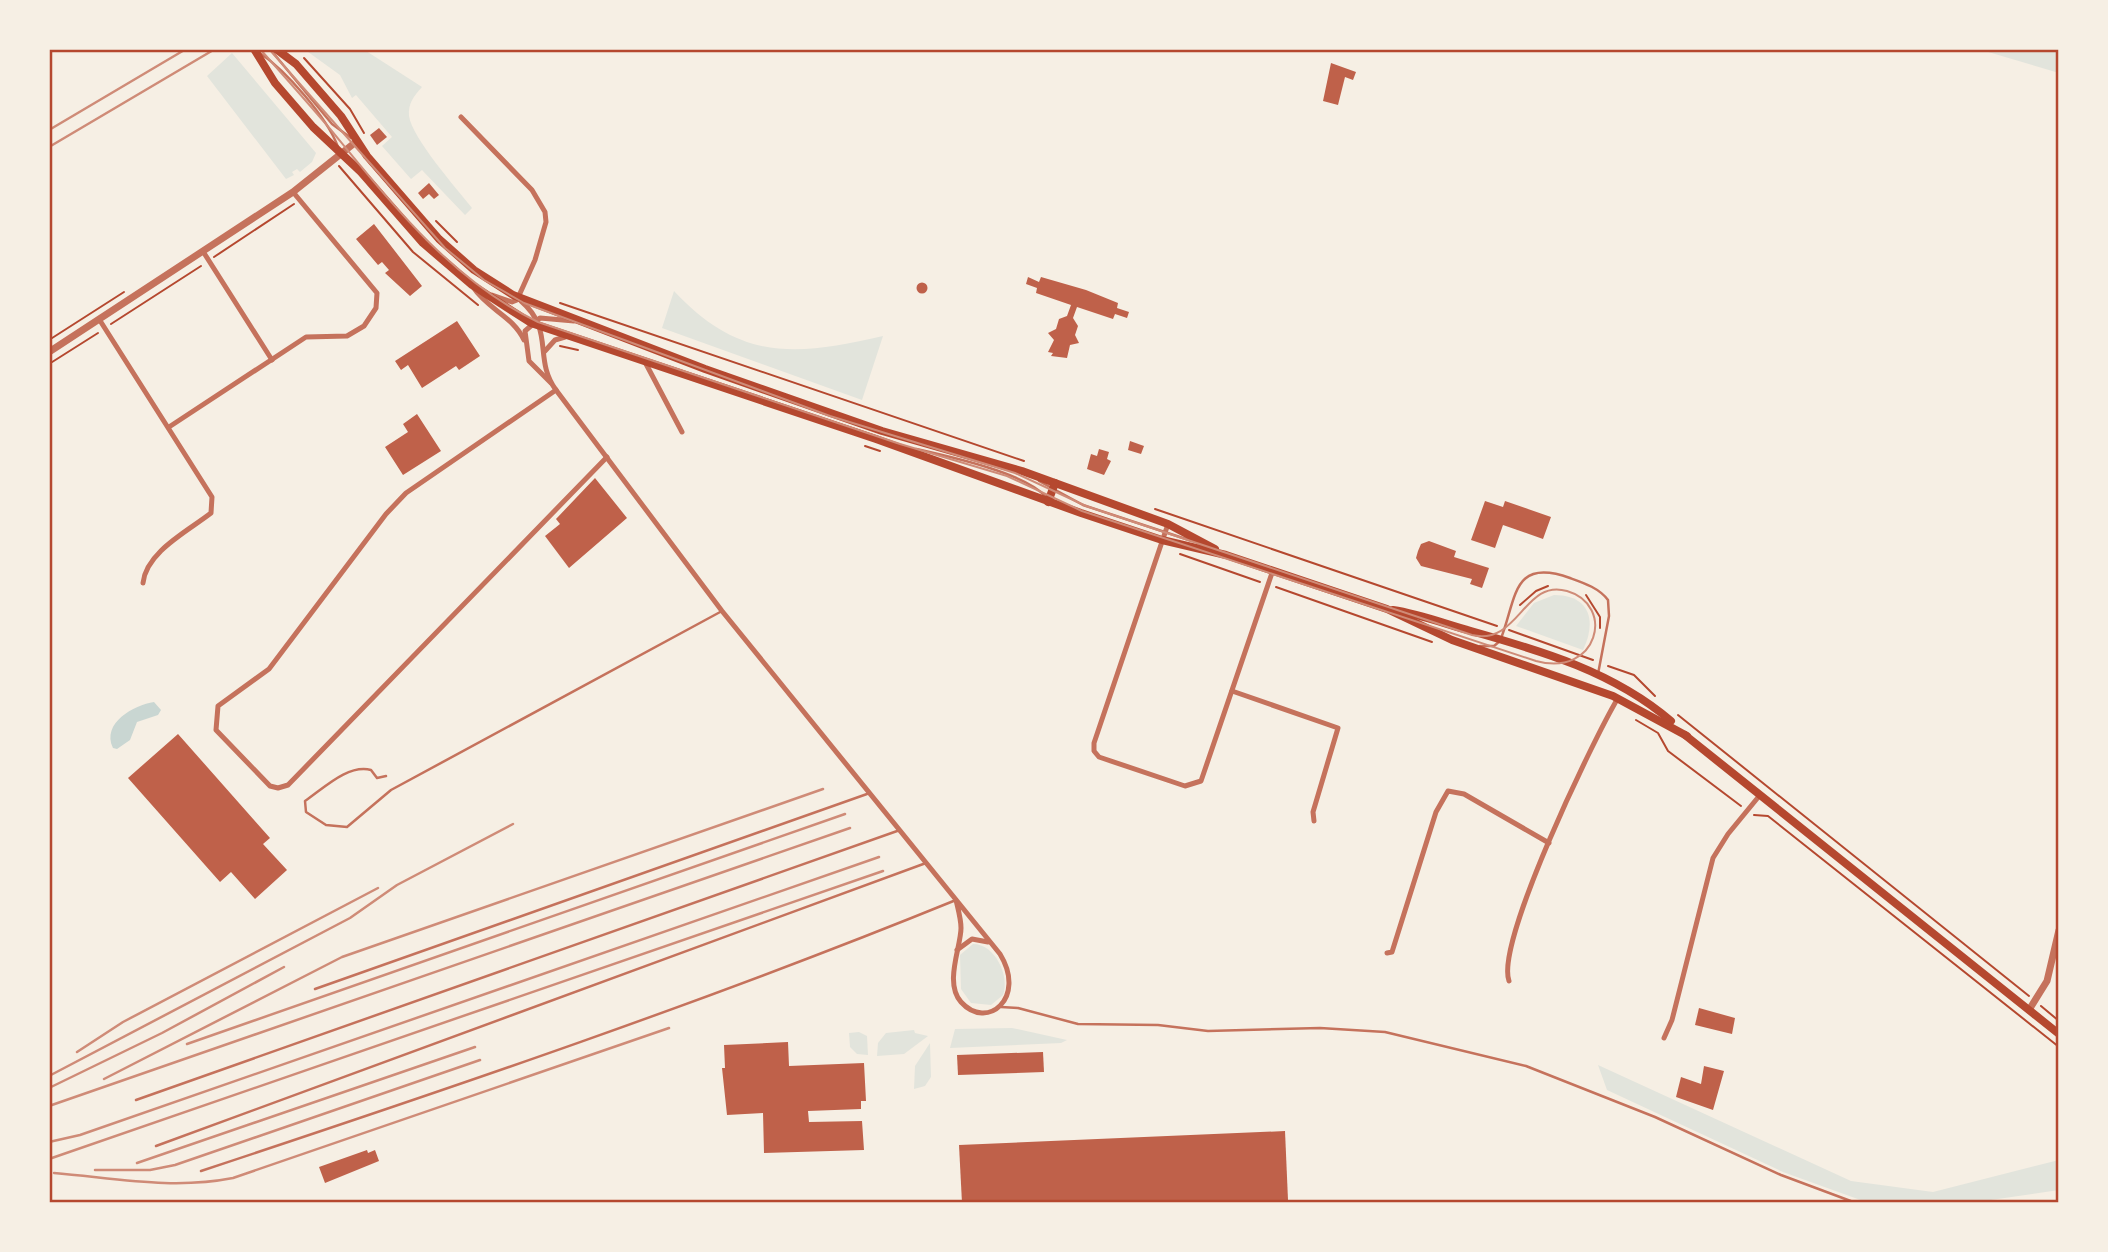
<svg xmlns="http://www.w3.org/2000/svg" width="2108" height="1252" font-family="Helvetica,sans-serif">
	<style>
		.green { fill: #e2e4dc }
		.water { fill: #c9d6d2 }
		.building { fill: #bf614a }
		.lines { fill: none; stroke-linecap: round; stroke-linejoin: round }
		.path { stroke: #b5482f; stroke-width: 2 }
		.service { stroke: #c5725c; stroke-width: 2.5 }
		.minor { stroke: #c5725c; stroke-width: 5 }
		.tertiary { stroke: #c5725c; stroke-width: 7 }
		.secondary { stroke: #b5482f; stroke-width: 8 }
		.tram { stroke: #cf8b77; stroke-width: 2 }
		.rail { stroke: #cf8b77; stroke-width: 2.5 }
		.neatline { fill: none; stroke: #b5482f; stroke-width: 2.5 }
	</style>
	<rect width="100%" height="100%" fill="#f6efe4"/>
	<g class="green">
		<path d="M304 49H363L422 87C414 96 408 103 409 116 412 138 457 189 472 208L465 215 422 170 411 179 382 146 392 137 356 95 352 98 340 75Z"/>
		<path d="M1978 49H2059V73Z"/>
		<path d="M232 53 316 153 312 162 300 172 297 169 292 172 294 175 286 179 207 76Z"/>
		<path d="M674 291C740 362 797 356 883 336L862 400 662 328Z"/>
		<path d="M1554 595C1590 595 1597 621 1583 650L1516 626 1534 603Z"/>
		<path d="M973 944C995 944 1010 976 1003 995L991 1005 971 1003 961 989 960 955Z"/>
		<path d="M1012 1028 1067 1040 1061 1043 950 1048 955 1029Z"/>
		<path d="M914 1030 915 1033 928 1036 904 1054 877 1056 878 1043 886 1033Z"/>
		<path d="M859 1032 867 1036 868 1055 857 1054 850 1047 849 1033Z"/>
		<path d="M930 1043 931 1077 925 1086 914 1089 915 1066Z"/>
		<path d="M1598 1065 1851 1181 1933 1192 2059 1160V1190L1970 1203 1866 1202 1783 1172 1607 1090Z"/>
	</g>
	<path class="water" d="M154 702 161 710 158 715 137 722 130 740 117 749 113 748C101 723 134 705 154 702Z"/>
	<g class="building">
		<path d="M1331 63 1356 72 1353 80 1345 77 1338 105 1323 101Z"/>
		<path d="M379 128 387 137 377 145 370 135Z"/>
		<path d="M429 183 439 195 434 199 429 194 423 199 418 193Z"/>
		<path d="M374 224 422 286 410 296 385 273 389 270 382 262 378 265 356 239Z"/>
		<path d="M1028 277 1039 282 1041 277 1086 290 1118 303 1117 308 1129 312 1127 318 1115 314 1113 319 1077 307 1073 318 1078 326 1075 335 1079 343 1070 345 1067 358 1051 356 1053 353 1048 352 1054 340 1048 333 1056 329 1059 319 1067 316 1071 305 1036 293 1037 288 1026 284Z"/>
		<circle cx="922" cy="288" r="5.5"/>
		<path d="M457 321 480 356 459 370 456 366 422 388 408 365 401 370 395 361Z"/>
		<path d="M417 414 441 451 403 475 385 447 408 432 403 424Z"/>
		<path d="M1130 441 1144 446 1141 454 1128 450Z"/>
		<path d="M1099 449 1109 452 1107 459 1111 461 1104 475 1087 469 1091 454 1097 456Z"/>
		<path d="M595 478 627 518 569 568 545 536 560 524 556 519Z"/>
		<path d="M1485 501 1503 507 1505 501 1551 517 1543 539 1503 525 1495 548 1471 540Z"/>
		<path d="M1429 541 1456 551 1454 557 1489 568 1482 588 1470 584 1472 579 1421 566 1416 558 1418 551 1421 544Z"/>
		<path d="M178 734 270 838 263 844 287 870 255 899 231 872 220 882 128 778Z"/>
		<path d="M1699 1008 1735 1018 1732 1034 1695 1025Z"/>
		<path d="M788 1042 789 1066 864 1063 866 1101H861V1109L808 1111 809 1122 862 1121 864 1150 764 1153 763 1113 727 1115 722 1068H725L724 1045Z"/>
		<path d="M1043 1052 1044 1072 958 1075 957 1055Z"/>
		<path d="M1704 1066 1724 1071 1713 1110 1676 1097 1681 1077 1701 1084Z"/>
		<path d="M1285 1131 1288 1200 962 1203 959 1145Z"/>
		<path d="M367 1150 368 1153 375 1150 379 1161 325 1183 319 1167Z"/>
	</g>
	<g class="lines">
		<g class="path">
			<path d="M304 58 350 109 364 133"/>
			<path d="M339 166 413 252 478 305"/>
			<path d="M436 221 457 242"/>
			<path d="M214 257 294 204"/>
			<path d="M560 303 1024 461"/>
			<path d="M111 324 201 266"/>
			<path d="M49 340 124 292"/>
			<path d="M560 346 578 350"/>
			<path d="M49 364 98 333"/>
			<path d="M865 446 880 451"/>
			<path d="M1155 509 1497 626"/>
			<path d="M1180 554 1260 582"/>
			<path d="M1276 587 1432 642"/>
			<path d="M1586 595 1600 617V628"/>
			<path d="M1520 605 1536 591 1548 586"/>
			<path d="M1509 630 1593 660"/>
			<path d="M1608 666 1634 675 1655 696"/>
			<path d="M1678 715 2029 996"/>
			<path d="M1636 720 1658 733 1668 751 1741 806"/>
			<path d="M1754 815 1768 816 2059 1047"/>
			<path d="M2041 1006 2059 1021"/>
		</g>
		<g class="service">
			<path d="M270 49 332 124 351 138"/>
			<path d="M260 53C286 71 327 117 338 147"/>
			<path d="M916 449C947 456 1026 473 1046 497"/>
			<path d="M1039 481 1083 505 1192 541"/>
			<path d="M1480 646H1494L1500 641C1517 599 1511 557 1570 578 1584 583 1599 588 1608 600L1609 616 1598 674"/>
			<path d="M386 776 377 778 371 770C348 764 324 788 305 801L306 812 326 825 347 827 391 790 722 611"/>
			<path d="M315 989 867 794"/>
			<path d="M1001 1007 1018 1008 1078 1024 1158 1025 1208 1031 1320 1028 1385 1032 1526 1066 1655 1117 1781 1175 1856 1203"/>
			<path d="M136 1100 900 830"/>
			<path d="M156 1146 926 863"/>
			<path d="M201 1171C455 1087 708 1001 956 900"/>
			<path d="M2048 1203 2059 1201"/>
		</g>
		<g class="minor">
			<path d="M461 117 532 190 545 212 546 222 535 260 517 300 512 302 492 295"/>
			<path d="M204 253 272 360"/>
			<path d="M473 287C487 309 513 316 524 340"/>
			<path d="M521 301C555 330 533 359 556 390L722 611 1000 954C1027 998 987 1031 961 1002 944 983 961 947 961 928 961 919 958 909 956 900"/>
			<path d="M99 319 212 497 211 513C188 531 146 552 143 583"/>
			<path d="M545 351 555 340 565 337"/>
			<path d="M645 362 682 432"/>
			<path d="M551 383 529 361 525 331 540 318 574 321"/>
			<path d="M556 390 406 493 386 514 269 669 218 706 216 730 270 786 278 788 288 785 607 457"/>
			<path d="M169 427 306 337 347 336 364 326 376 308 377 293 293 192"/>
			<path d="M1168 524 1094 743V751L1099 757 1185 786 1201 781 1273 570"/>
			<path d="M1232 691 1338 728 1313 812 1314 821"/>
			<path d="M957 950 972 939 988 942"/>
			<path d="M1387 953 1392 952 1436 812 1448 791 1464 794 1549 843"/>
			<path d="M1509 981C1495 943 1594 738 1618 698"/>
			<path d="M1664 1038 1672 1020 1713 858 1728 834 1760 795"/>
		</g>
		<g class="tertiary">
			<path d="M49 352 293 192 357 141"/>
			<path d="M2029 1010 2047 981 2059 930"/>
		</g>
		<g class="secondary">
			<path d="M254 49 275 83 313 127 361 172 423 243 472 285 531 323 876 439 1081 513 1162 540 1226 555 1387 609 1452 640 1613 696 1687 736"/>
			<path d="M276 49 296 64 341 116 367 156 439 239 474 270 513 295 705 369 882 431 1022 471 1168 524 1215 549"/>
			<path d="M1048 502 1055 483"/>
			<path d="M1393 610C1420 614 1445 624 1471 631 1542 651 1614 672 1671 721"/>
			<path d="M1685 735 2059 1034"/>
		</g>
		<path class="tram" d="M260 49C284 76 308 103 331 130 391 203 451 280 538 322L900 444 1007 476 1082 511 1536 661C1598 678 1616 605 1567 591 1524 578 1519 646 1472 635L1086 506 1015 473 830 416 524 303 484 280 445 248 269 49"/>
		<g class="rail">
			<path d="M49 130 186 49"/>
			<path d="M49 147 215 49"/>
			<path d="M187 1044 845 814"/>
			<path d="M77 1052 123 1022 378 888"/>
			<path d="M49 1076 350 918 397 885 513 824"/>
			<path d="M104 1079 342 957 823 789"/>
			<path d="M49 1088 162 1033 284 967"/>
			<path d="M49 1106 850 828"/>
			<path d="M49 1142 80 1135 879 857"/>
			<path d="M49 1159 883 871"/>
			<path d="M137 1163 475 1047"/>
			<path d="M95 1170H150L175 1165 480 1060"/>
			<path d="M54 1173C115 1178 172 1190 233 1178L669 1028"/>
		</g>
	</g>
	<rect width="2108" height="1252" fill="none" stroke="#f6efe4" stroke-width="102"/>
	<rect x="51" y="51" width="2006" height="1150" class="neatline"/>
</svg>
